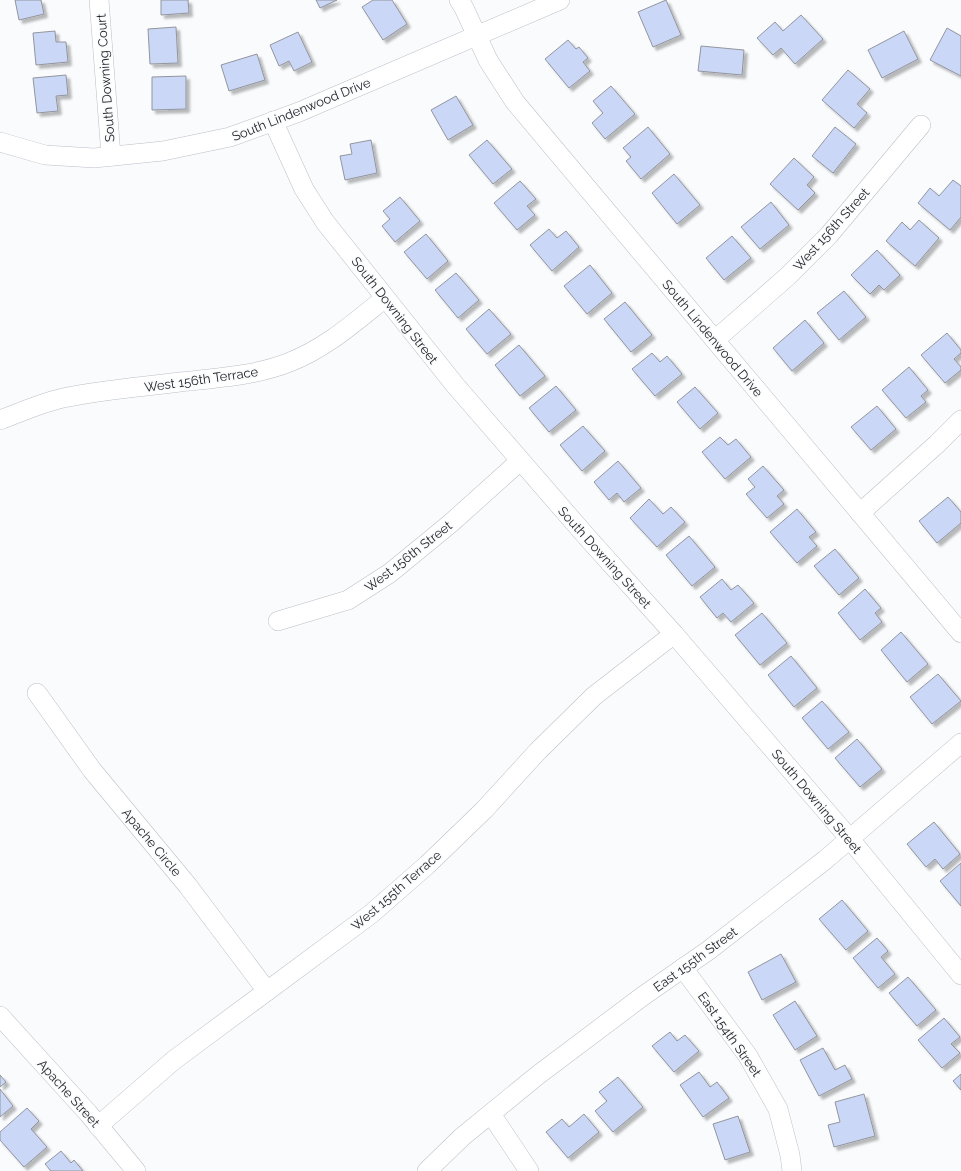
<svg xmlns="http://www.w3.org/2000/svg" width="961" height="1171" font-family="Raleway,sans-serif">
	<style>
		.building { fill: #cad7f6; stroke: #92959e; filter: url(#shadow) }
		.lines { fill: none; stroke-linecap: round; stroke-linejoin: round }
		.minor-casing { stroke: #bbbfc8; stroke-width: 20 }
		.minor { stroke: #fff; stroke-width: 19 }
		.labels { text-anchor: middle; stroke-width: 3; stroke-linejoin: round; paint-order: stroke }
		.street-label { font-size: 13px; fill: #1e1f23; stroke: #fafbfd }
	</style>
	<defs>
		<filter id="shadow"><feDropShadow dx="3.5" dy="3.5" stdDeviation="1" flood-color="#0004"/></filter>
	</defs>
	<rect width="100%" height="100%" fill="#fafbfd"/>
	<g class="building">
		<path d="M15 0H41L44 14 19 20Z"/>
		<path d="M161 0H188L189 13 161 15Z"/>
		<path d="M316 0H337L320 8Z"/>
		<path d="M373 0H392L407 24 383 40 362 7Z"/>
		<path d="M666 0 681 35 653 47 638 12Z"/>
		<path d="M801 15 823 39 795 64 781 48 773 55 757 38 775 22 783 31Z"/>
		<path d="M176 27 178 63 150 64 148 29Z"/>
		<path d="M947 28 961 36V76L930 60Z"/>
		<path d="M55 31 56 42H66L68 62 36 65 33 33Z"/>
		<path d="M904 31 918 59 882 78 868 50Z"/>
		<path d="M298 32 312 62 294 71 289 61 279 66 270 45Z"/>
		<path d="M568 40 576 49 579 47 588 58 583 62 590 71 569 88 545 59Z"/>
		<path d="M701 46 744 50 742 75 698 71Z"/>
		<path d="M257 54 265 80 229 91 221 65Z"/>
		<path d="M848 70 870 89 857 104 867 113 854 128 822 100Z"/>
		<path d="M66 75 68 95 56 96 58 111 37 113 33 78Z"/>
		<path d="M186 76V109L152 110V77Z"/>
		<path d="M611 86 635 114 605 139 592 123 603 113 593 101Z"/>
		<path d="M456 96 473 125 448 140 431 110Z"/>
		<path d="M648 127 670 154 641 179 626 161 631 157 623 148Z"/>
		<path d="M835 127 856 144 833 173 812 156Z"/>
		<path d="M371 140 377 173 345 180 340 156 352 154 350 144Z"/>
		<path d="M487 140 512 169 493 184 469 155Z"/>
		<path d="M794 158 814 177 807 185 815 193 798 210 770 184Z"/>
		<path d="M674 174 700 205 677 224 652 193Z"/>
		<path d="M953 180 961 186V217L950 230 918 203 930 188 939 196Z"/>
		<path d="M520 181 536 199 527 206 535 215 517 230 494 203Z"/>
		<path d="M400 197 420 221 395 242 382 226 390 219 383 211Z"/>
		<path d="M771 202 789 225 760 249 741 227Z"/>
		<path d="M919 220 939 238 915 266 886 241 902 222 910 230Z"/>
		<path d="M549 229 557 238 566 231 579 247 552 271 530 245Z"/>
		<path d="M426 234 448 261 427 279 404 252Z"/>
		<path d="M732 236 751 258 724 280 706 258Z"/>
		<path d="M877 250 900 275 884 290 879 285 870 294 851 275Z"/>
		<path d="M590 265 612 293 587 314 564 286Z"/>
		<path d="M456 273 479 300 458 318 435 290Z"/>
		<path d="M844 291 866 317 839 340 817 313Z"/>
		<path d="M625 302 652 335 631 352 604 319Z"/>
		<path d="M489 309 511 334 487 354 466 329Z"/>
		<path d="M805 320 824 343 792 371 773 348Z"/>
		<path d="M947 333 961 350V353L954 359 961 367V370L945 383 921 355Z"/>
		<path d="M519 345 545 376 520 396 495 365Z"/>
		<path d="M652 353 660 362 667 356 682 374 655 396 632 369Z"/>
		<path d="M909 367 928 390 921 396 926 402 906 418 882 390Z"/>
		<path d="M556 386 576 410 549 432 529 408Z"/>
		<path d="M695 387 718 413 700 429 677 402Z"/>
		<path d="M877 406 896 429 871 450 851 427Z"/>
		<path d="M583 426 605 451 582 471 560 445Z"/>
		<path d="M720 437 728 445 736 439 751 457 725 479 702 452Z"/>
		<path d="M618 461 641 488 624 502 617 493 609 500 594 482Z"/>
		<path d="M763 466 784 490 777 496 784 504 767 518 746 494 755 487 748 479Z"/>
		<path d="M948 497 961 512V523L937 543 919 521Z"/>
		<path d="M649 499 663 514 671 507 685 522 657 547 630 518Z"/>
		<path d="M797 509 816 532 809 537 817 546 797 563 770 532Z"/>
		<path d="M689 536 715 567 692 586 666 555Z"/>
		<path d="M835 549 859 578 839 595 814 566Z"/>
		<path d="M722 579 731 590 738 585 754 603 731 622 723 613 717 618 700 597Z"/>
		<path d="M865 589 881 608 875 613 882 622 860 640 838 613Z"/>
		<path d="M762 613 787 643 760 665 735 635Z"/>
		<path d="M901 632 928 664 907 682 881 650Z"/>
		<path d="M791 656 817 688 794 707 768 675Z"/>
		<path d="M938 674 961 701 932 724 910 697Z"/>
		<path d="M822 701 849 732 828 749 802 718Z"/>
		<path d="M857 739 882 769 860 787 835 758Z"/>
		<path d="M934 822 960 854 943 869 935 859 926 867 907 844Z"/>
		<path d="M961 863V906L940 881Z"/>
		<path d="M842 900 868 931 846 950 819 919Z"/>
		<path d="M877 938 888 951 881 957 895 974 878 988 853 958Z"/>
		<path d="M781 954 796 982 762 1000 748 972Z"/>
		<path d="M908 977 936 1010 917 1026 889 993Z"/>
		<path d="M795 1001 817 1036 795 1050 773 1015Z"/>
		<path d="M944 1018 960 1037 951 1044 960 1053 942 1068 918 1040Z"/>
		<path d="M670 1032 677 1041 685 1035 699 1051 674 1072 652 1046Z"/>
		<path d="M823 1048 835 1070 845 1065 852 1079 819 1096 800 1060Z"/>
		<path d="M699 1072 710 1087 717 1082 729 1098 703 1117 680 1085Z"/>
		<path d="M961 1074V1090L953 1081Z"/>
		<path d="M0 1075 6 1082 0 1087Z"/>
		<path d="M618 1077 643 1107 613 1132 595 1111 607 1101 599 1092Z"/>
		<path d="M0 1089 13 1106 0 1117Z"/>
		<path d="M864 1094 875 1136 834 1147 828 1125 840 1122 835 1102Z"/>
		<path d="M27 1108 39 1121 31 1129 47 1147 24 1167 0 1140V1132Z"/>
		<path d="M584 1114 599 1132 568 1158 546 1132 562 1119 569 1127Z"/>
		<path d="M738 1116 750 1152 725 1160 713 1124Z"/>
		<path d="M61 1151 71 1163 74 1160 83 1171H51L45 1164Z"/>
	</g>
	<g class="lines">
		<g class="minor-casing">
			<g id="minor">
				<path d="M99 0 111 156"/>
				<path d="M459 0 464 8 488 60 515 102 961 633"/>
				<path d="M273 121 304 189 325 222 455 385 586 536 674 634 850 839 961 975"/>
				<path d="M0 142 45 155 94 158 163 151 230 137 299 112 560 0"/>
				<path d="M715 340 788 276 829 235 921 125"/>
				<path d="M0 420C21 412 41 403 63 398 101 390 141 387 180 382 217 378 255 376 290 362 326 348 355 322 385 298"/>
				<path d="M860 513 937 444 961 420"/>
				<path d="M278 621 348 600 390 573 451 523 520 461"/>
				<path d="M37 693 92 770 188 886 267 991"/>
				<path d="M683 968 748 1056 778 1109 790 1155 792 1171"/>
				<path d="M0 1016 88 1113 136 1171"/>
				<path d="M491 1114 529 1171"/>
				<path d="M98 1126 174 1060 371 914 427 865 484 810 538 751 594 696 674 634"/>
				<path d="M427 1171 462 1137 538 1075 643 996 709 950 825 860 961 743"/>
			</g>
		</g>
		<use href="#minor" class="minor"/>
	</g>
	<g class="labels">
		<g class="street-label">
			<text transform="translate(105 78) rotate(-94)" y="5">South Downing Court</text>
			<text transform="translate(301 109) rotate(-22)" y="5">South Lindenwood Drive</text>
			<text transform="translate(831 229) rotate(-48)" y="5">West 156th Street</text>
			<text transform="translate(395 310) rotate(52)" y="5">South Downing Street</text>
			<text transform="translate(713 338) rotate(50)" y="5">South Lindenwood Drive</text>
			<text transform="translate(201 379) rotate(-8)" y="5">West 156th Terrace</text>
			<text transform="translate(408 556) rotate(-38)" y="5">West 156th Street</text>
			<text transform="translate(605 557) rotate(48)" y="5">South Downing Street</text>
			<text transform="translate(817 801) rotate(50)" y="5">South Downing Street</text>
			<text transform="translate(152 842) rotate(50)" y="5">Apache Circle</text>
			<text transform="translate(396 890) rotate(-41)" y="5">West 155th Terrace</text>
			<text transform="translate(695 959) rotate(-36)" y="5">East 155th Street</text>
			<text transform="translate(730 1034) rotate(55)" y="5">East 154th Street</text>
			<text transform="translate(69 1093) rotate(48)" y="5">Apache Street</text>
		</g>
	</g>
</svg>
